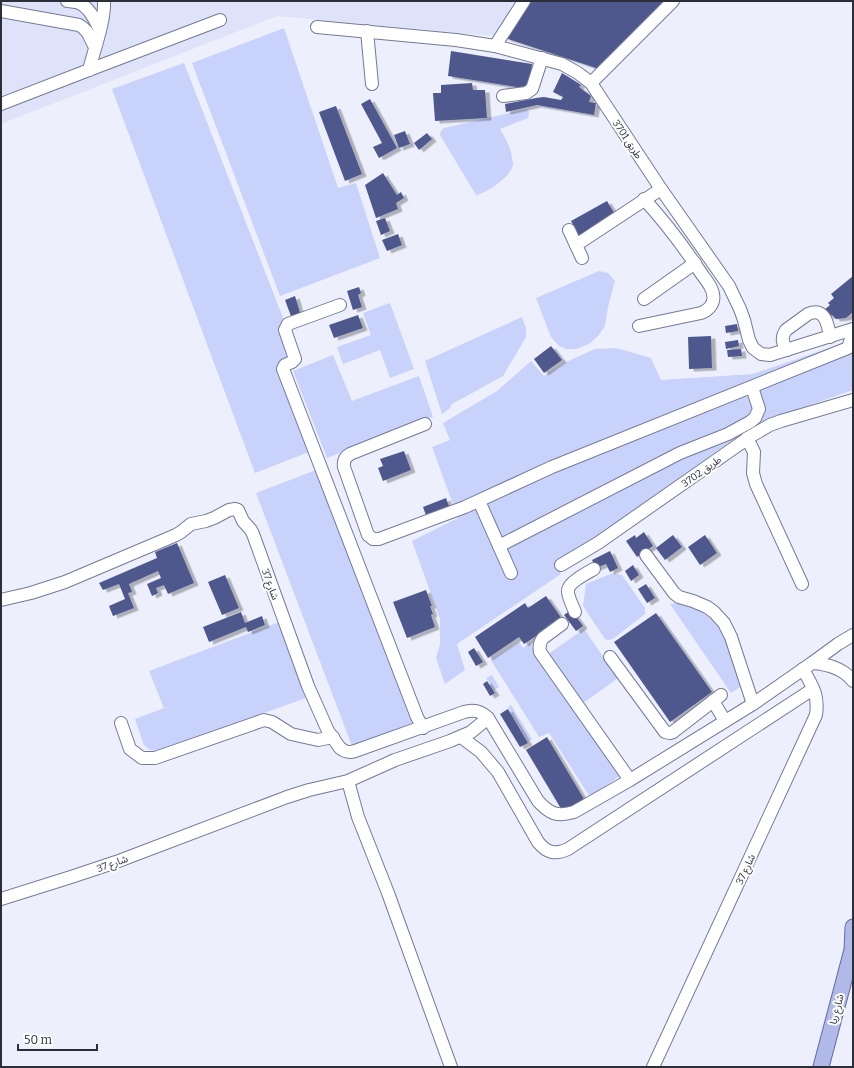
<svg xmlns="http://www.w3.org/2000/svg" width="854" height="1068" font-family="Bitter,'Noto Sans Arabic',serif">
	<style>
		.built { fill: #dee3f9 }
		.green { fill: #c8d2fb }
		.building { fill: #4f588d; filter: url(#shadow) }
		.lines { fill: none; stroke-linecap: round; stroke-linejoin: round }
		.minor-casing { stroke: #747a95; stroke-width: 14 }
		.major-casing { stroke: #616ba2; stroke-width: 17 }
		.minor { stroke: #fff; stroke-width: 12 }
		.major { stroke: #b1b9e9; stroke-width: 15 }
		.labels { text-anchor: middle; stroke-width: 4; stroke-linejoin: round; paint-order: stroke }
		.street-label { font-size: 10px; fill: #2c2f3a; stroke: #fefefe }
	</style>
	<defs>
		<filter id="shadow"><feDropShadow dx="4.5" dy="2.5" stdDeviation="0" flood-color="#0004"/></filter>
	</defs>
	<rect width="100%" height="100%" fill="#edf0fc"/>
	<path class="built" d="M1 1H516L493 36 277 16 1 124Z"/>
	<g class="green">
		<path d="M284 28 338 188 356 183 380 258 280 296 192 63Z"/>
		<path d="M184 63 283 318 280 334 288 356 280 362 278 367 309 452 255 473 112 89Z"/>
		<path d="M527 109 528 110 529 113 528 118 500 129C506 140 510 145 512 157 512 159 513 161 513 164 512 176 487 193 476 195L440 135 441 131 444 128Z"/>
		<path d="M599 271 608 273 615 281 608 307 605 326 598 336 589 344 576 349H566L559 346 551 337 536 298Z"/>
		<path d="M390 303 414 369 390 378 380 350 343 364 337 347 371 335 363 313Z"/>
		<path d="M522 317 526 328V337L503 376 452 404 449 409 442 414 425 361Z"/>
		<path d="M840 344 853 354V390L761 422 728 443 556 565 561 574 457 644 465 670 445 684 436 658 440 644V619L412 541 458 518 432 447 450 440 443 423 497 391 531 361 544 376 566 362 595 349 616 348 651 358 661 380 753 374Z"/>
		<path d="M333 355 352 401 419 376 433 417 327 458 293 371Z"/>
		<path d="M316 470 412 723 352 746 256 493Z"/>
		<path d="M613 573 622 575 645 608V614L613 639 608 640 605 639 583 606 586 584Z"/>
		<path d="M680 603C688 606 697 609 703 613 727 629 736 660 740 687L731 693 670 604Z"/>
		<path d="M279 622 306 698 157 751 150 750 144 745 135 719 164 708 149 671Z"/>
		<path d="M584 629 618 678 582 704 547 655Z"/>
		<path d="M519 642 523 648 530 643 621 775 590 797 549 733 539 737 491 660Z"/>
		<path d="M492 675 499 687 494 690 486 678Z"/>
		<path d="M511 705 532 739 528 741 508 707Z"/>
	</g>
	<g class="building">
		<path d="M531 1H668L599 69 505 38Z"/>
		<path d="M451 51 532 64 529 89 448 76Z"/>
		<path d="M562 73 581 85 579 87 591 96 589 102 596 103 594 115 537 105 506 112 505 104 536 98 544 97 561 100 563 97 553 92Z"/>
		<path d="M472 83 473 90H485L487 118 435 121 433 93H441V85Z"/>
		<path d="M370 99 397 148 379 158 373 147 382 143 361 104Z"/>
		<path d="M336 106 362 174 345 181 319 112Z"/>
		<path d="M405 131 410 144 399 148 394 135Z"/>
		<path d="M427 133 432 139 419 150 414 143Z"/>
		<path d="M383 173 397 195 401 192 404 198 396 203 398 209 376 218 365 185Z"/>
		<path d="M607 201 616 216 579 236 571 221Z"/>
		<path d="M385 218 390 231 381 235 376 221Z"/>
		<path d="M398 234 402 245 387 251 382 240Z"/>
		<path d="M853 276V312L846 318 836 319 832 315 830 317 824 310 830 305 828 303 834 298 831 294Z"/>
		<path d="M359 287 361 293 358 295 362 307 353 310 347 291Z"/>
		<path d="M295 296 301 316 292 319 285 300Z"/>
		<path d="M358 315 363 328 334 338 329 325Z"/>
		<path d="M737 324 738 331 726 333 725 326Z"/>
		<path d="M711 336 712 368 689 369 688 337Z"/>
		<path d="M738 340 739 346 726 349 725 342Z"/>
		<path d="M551 346 562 360 544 373 534 359Z"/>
		<path d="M741 349 742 356 728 357 727 350Z"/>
		<path d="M404 451 411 470 383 481 378 468 383 466 380 459Z"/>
		<path d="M446 498 450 509 427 518 423 507Z"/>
		<path d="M644 532 653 546 637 557 626 541 635 535 636 538Z"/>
		<path d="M673 535 682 547 665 560 656 548Z"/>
		<path d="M705 535 717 553 700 565 688 547Z"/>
		<path d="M177 543 194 583 168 594 164 585 156 588 158 593 152 596 147 584 161 578 158 571 129 584 132 592 128 593 134 608 113 616 109 606 125 599 119 584 103 590 99 583 157 558 155 552Z"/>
		<path d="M610 551 618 568 610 572 606 564 596 568 592 560Z"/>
		<path d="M633 565 639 575 631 581 625 571Z"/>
		<path d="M225 575 239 608 222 615 208 582Z"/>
		<path d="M646 584 655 598 647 603 638 589Z"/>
		<path d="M426 590 432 606H430L433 614 431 615 435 627 407 638 393 602Z"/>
		<path d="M546 596 562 619 524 644 519 637 488 658 475 637 525 603 528 608Z"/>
		<path d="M571 610 583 626 576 631 564 615Z"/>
		<path d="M241 612 245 623 262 616 265 625 248 632 246 627 209 642 203 627Z"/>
		<path d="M656 613 712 692 670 722 614 642Z"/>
		<path d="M474 648 483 662 476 666 468 652Z"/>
		<path d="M487 681 495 693 490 696 483 684Z"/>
		<path d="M508 709 528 743 520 747 500 714Z"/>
		<path d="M547 737 584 799 563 812 526 750Z"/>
	</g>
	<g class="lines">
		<g class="minor-casing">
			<g id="minor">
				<path d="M67 1C70 1 74 2 77 2 89 6 95 20 100 30"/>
				<path d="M1 11 79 25C89 30 90 39 95 47"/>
				<path d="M317 27 456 40 495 46 562 64 578 73 591 83 661 189 729 286 740 309 744 320 749 340 753 348 761 354 770 355 853 329"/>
				<path d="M367 31 372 84"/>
				<path d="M495 46 524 1"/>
				<path d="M89 70C94 50 105 21 104 1"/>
				<path d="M591 83 673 1"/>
				<path d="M503 96 526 93 532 89 542 58"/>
				<path d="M1 104 89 70 220 20"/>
				<path d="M569 230 582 258"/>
				<path d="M576 245 661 189"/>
				<path d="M644 299 695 263"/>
				<path d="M340 305 288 324 285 330 295 359 292 362 285 365 283 369 417 717 423 728"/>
				<path d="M639 326 701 313C709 310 715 303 713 294 712 286 705 279 701 273 684 247 665 222 644 199"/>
				<path d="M787 350C782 343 781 337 786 330L808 314C825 307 828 324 830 337"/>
				<path d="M425 424 350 454C345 457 343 461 344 467L368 535 373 539H379L465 507 552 467 848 348 851 339 849 331"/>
				<path d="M747 438 754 452 753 473 756 484 802 584"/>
				<path d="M479 501 511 573"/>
				<path d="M499 546 680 453 728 434 750 422 755 418 759 409 752 387"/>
				<path d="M646 555 674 593 679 597 693 601 707 607 714 612 724 623 731 637 753 704"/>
				<path d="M561 565 598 543 751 436 770 425 781 421 853 400"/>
				<path d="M1 600 31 593 65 582 176 535 181 532 191 524 206 521 214 518 229 510 235 509 238 510 243 521 251 530 253 534 308 686 328 731 340 748C345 752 349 753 355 751L464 712C474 709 481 711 488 718L538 801C550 814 557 817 574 812L630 780 753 704 812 663 838 644 853 635"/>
				<path d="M575 612C573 606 567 596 568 590 569 582 587 573 594 569"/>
				<path d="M562 624 543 638C539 643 539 647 540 652L630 780"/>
				<path d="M610 657 665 732 670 733 673 732 721 695"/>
				<path d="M812 663C827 664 843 668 853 681"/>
				<path d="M713 701 725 721"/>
				<path d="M121 723 130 749 142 758H155L264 720 272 722 291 734 318 740 333 737"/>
				<path d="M461 737 481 752 498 772 538 842C547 853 555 855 568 849L813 689"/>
				<path d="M348 781 358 817 388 893 451 1067"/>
				<path d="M1 899 71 877 116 862 287 797 309 790 348 781 395 760 450 741 471 732 488 718"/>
				<path d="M653 1067 816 715C819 694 812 686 803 669"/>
			</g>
		</g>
		<g class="major-casing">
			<path id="major" d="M821 1067 852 950 853 927"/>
		</g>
		<use href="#minor" class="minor"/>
		<use href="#major" class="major"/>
	</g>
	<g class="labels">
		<g class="street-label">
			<text transform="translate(628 139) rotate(56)" y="4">طريق 3701</text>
			<text transform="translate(701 471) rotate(-35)" y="4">طريق 3702</text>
			<text transform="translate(271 584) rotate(70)" y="4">شارع 37</text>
			<text transform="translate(112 863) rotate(-20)" y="4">شارع 37</text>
			<text transform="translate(745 869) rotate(-65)" y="4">شارع 37</text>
			<text transform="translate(836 1009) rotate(-75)" y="4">شارع ريا</text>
		</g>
	</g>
	<rect width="854" height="1068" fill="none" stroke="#2c2f3a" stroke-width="4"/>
	<path d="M18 1044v6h79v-6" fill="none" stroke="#2c2f3a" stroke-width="2"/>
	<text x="24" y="1044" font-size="12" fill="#2c2f3a" stroke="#fefefe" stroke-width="3" paint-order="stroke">50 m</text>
</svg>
